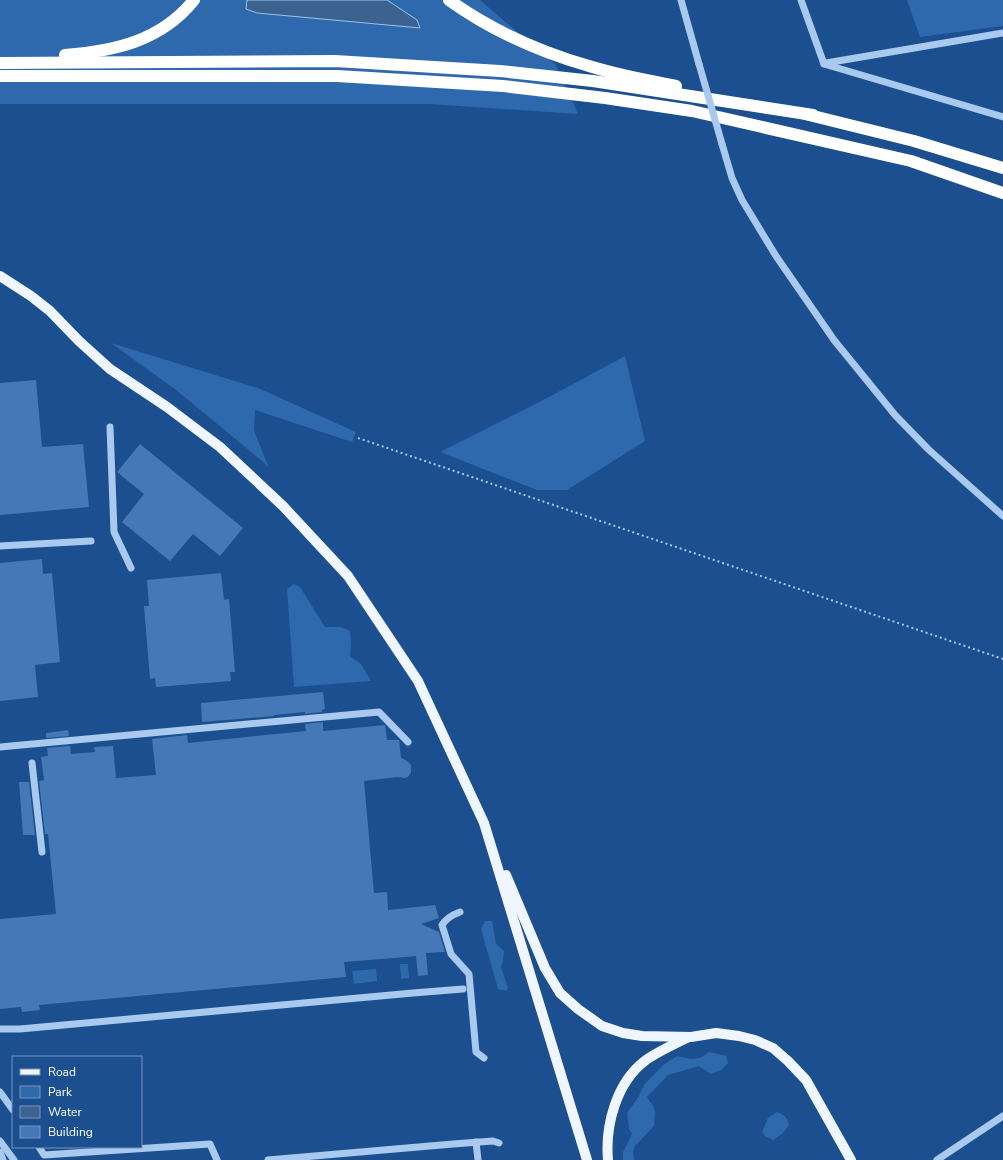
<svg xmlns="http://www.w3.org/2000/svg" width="1003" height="1160" font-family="'Nunito Sans',sans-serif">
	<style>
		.green { fill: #2e69ad }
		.water { fill: #3c6290; stroke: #9cc4f0 }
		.building { fill: #4478b7 }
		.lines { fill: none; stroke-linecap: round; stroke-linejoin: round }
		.path { stroke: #a9c9ee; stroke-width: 2; stroke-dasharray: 2 3; stroke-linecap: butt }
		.minor { stroke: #a9c9ee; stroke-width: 7 }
		.major { stroke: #f0f6ff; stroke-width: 10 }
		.highway { stroke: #fff; stroke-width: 12 }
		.minor-bridge { stroke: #a9c9ee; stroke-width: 7 }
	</style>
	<rect width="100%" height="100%" fill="#1b4f8f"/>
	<g class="green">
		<path d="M0 0H480L556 65 578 114 429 104H0Z"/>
		<path d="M907 0H1003V26L920 37Z"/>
		<path d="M111 343 258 388 356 432 352 442 255 410 254 430 268 466 176 390Z"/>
		<path d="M625 356 645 441 567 490H537L440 452 549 397Z"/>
		<path d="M294 584 300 587 325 627H341L350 631 351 643 350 656 361 664 371 681 294 687 287 589Z"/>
		<path d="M485 921H492L496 944 504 951 503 961 501 967 508 988 506 991 498 989 481 929Z"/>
		<path d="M400 964H408L409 978 401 979Z"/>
		<path d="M376 969 377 981 354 984 352 971Z"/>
		<path d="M709 1052 726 1056 728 1063 721 1070 711 1074 699 1066 668 1075 647 1097 653 1106 655 1112 654 1126 635 1146 633 1152 634 1160H623V1152L632 1134 629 1129 627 1113 639 1096 644 1085 663 1065 677 1056C692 1059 696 1062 709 1052Z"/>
		<path d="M777 1112C784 1115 787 1116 789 1125L782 1134 773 1140 765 1136 762 1132 768 1118Z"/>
	</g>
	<path class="water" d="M247 0H387L417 20 420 28 257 13 246 9Z"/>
	<g class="building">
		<path d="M36 380 42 447 83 444 89 507 0 515V383Z"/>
		<path d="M140 444 243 528 220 556 193 534 170 561 122 522 144 494 117 472Z"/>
		<path d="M42 559 43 574 52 573 60 662 35 665 38 697 0 701V563Z"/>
		<path d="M221 573 224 600 229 599 235 672H230L231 681 156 687 155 678 150 679 144 606H149L147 580Z"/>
		<path d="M323 692 325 709 322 710V712L305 714V712L274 715V716L202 722 201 703Z"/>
		<path d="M323 722V731L385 725 387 740H399L401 758 407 761 411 765V772L408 777 405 778 397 777 364 781 374 893 387 892 388 910 435 905 439 918 421 924 439 932 445 952 426 953 428 975 418 976 416 956 406 957 344 962 346 977 39 1005 40 1010 22 1012 21 1007 0 1009V919L56 914 48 834H45L39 781 44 780 41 757 48 756 47 748 70 746 71 754 95 752 94 747 113 746 116 778 156 775 152 739 187 735 188 743 306 731 305 724Z"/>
		<path d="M68 730 69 736 46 738V733Z"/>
		<path d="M19 782H29L35 835H23Z"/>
	</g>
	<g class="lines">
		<path class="path" d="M358 438 1003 659"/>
		<g class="minor">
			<path d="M681 0 699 64"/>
			<path d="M801 0 824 64"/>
			<path d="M826 63 1003 33"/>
			<path d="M824 64 1003 117"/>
			<path d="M722 144 732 178 742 200 776 256 834 340 895 415 928 449 1003 516"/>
			<path d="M110 427 114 532 131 568"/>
			<path d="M0 546 91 541"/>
			<path d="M0 747 379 712 408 742"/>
			<path d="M32 763 42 852"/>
			<path d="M460 912C452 915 446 918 442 925L451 954 469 974 476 1052 484 1058"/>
			<path d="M0 1029H20L413 993 463 989"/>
			<path d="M0 1092 13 1110"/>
			<path d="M0 1141 14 1160"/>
			<path d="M476 1142 478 1160"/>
			<path d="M39 1147 44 1155 210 1144 217 1160"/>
			<path d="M0 1152 3 1160"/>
			<path d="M268 1160 453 1144 493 1141 499 1143"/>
			<path d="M937 1160 1003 1116"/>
		</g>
		<g class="major">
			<path d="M0 276 31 296 50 311 79 341 110 369 167 407 220 447 283 506 348 576 418 681 484 823 587 1160"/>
			<path d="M506 875 545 968 560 993 578 1009 602 1026 623 1033 642 1036 691 1037 716 1033 739 1036 755 1040 773 1048 788 1061 806 1080 851 1160"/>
			<path d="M608 1160C605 1126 616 1082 646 1060 659 1051 674 1044 689 1037"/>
		</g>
		<g class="highway">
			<path d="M449 0C491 30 540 52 589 66 617 75 647 80 676 86"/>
			<path d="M65 55C115 51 161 41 194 0"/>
			<path d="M0 63 335 61 500 71 593 81 813 115"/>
			<path d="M0 76H337L503 86 605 98 692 111 911 161 1003 193"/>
			<path d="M805 114 914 141 1003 168"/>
		</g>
		<path class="minor-bridge" d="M699 64 722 144"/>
	</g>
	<rect x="12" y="1056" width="130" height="92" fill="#1b4f8f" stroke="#7695bc"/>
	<rect x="20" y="1069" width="20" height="6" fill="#f0f6ff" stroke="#7695bc"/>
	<text x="48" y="1076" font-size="12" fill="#ffffff">Road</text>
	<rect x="20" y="1086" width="20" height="12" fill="#2e69ad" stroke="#7695bc"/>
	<text x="48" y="1096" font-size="12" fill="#ffffff">Park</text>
	<rect x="20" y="1106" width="20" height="12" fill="#3c6290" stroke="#7695bc"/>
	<text x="48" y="1116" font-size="12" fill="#ffffff">Water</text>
	<rect x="20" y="1126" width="20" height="12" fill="#4478b7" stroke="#7695bc"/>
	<text x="48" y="1136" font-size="12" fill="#ffffff">Building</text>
</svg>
